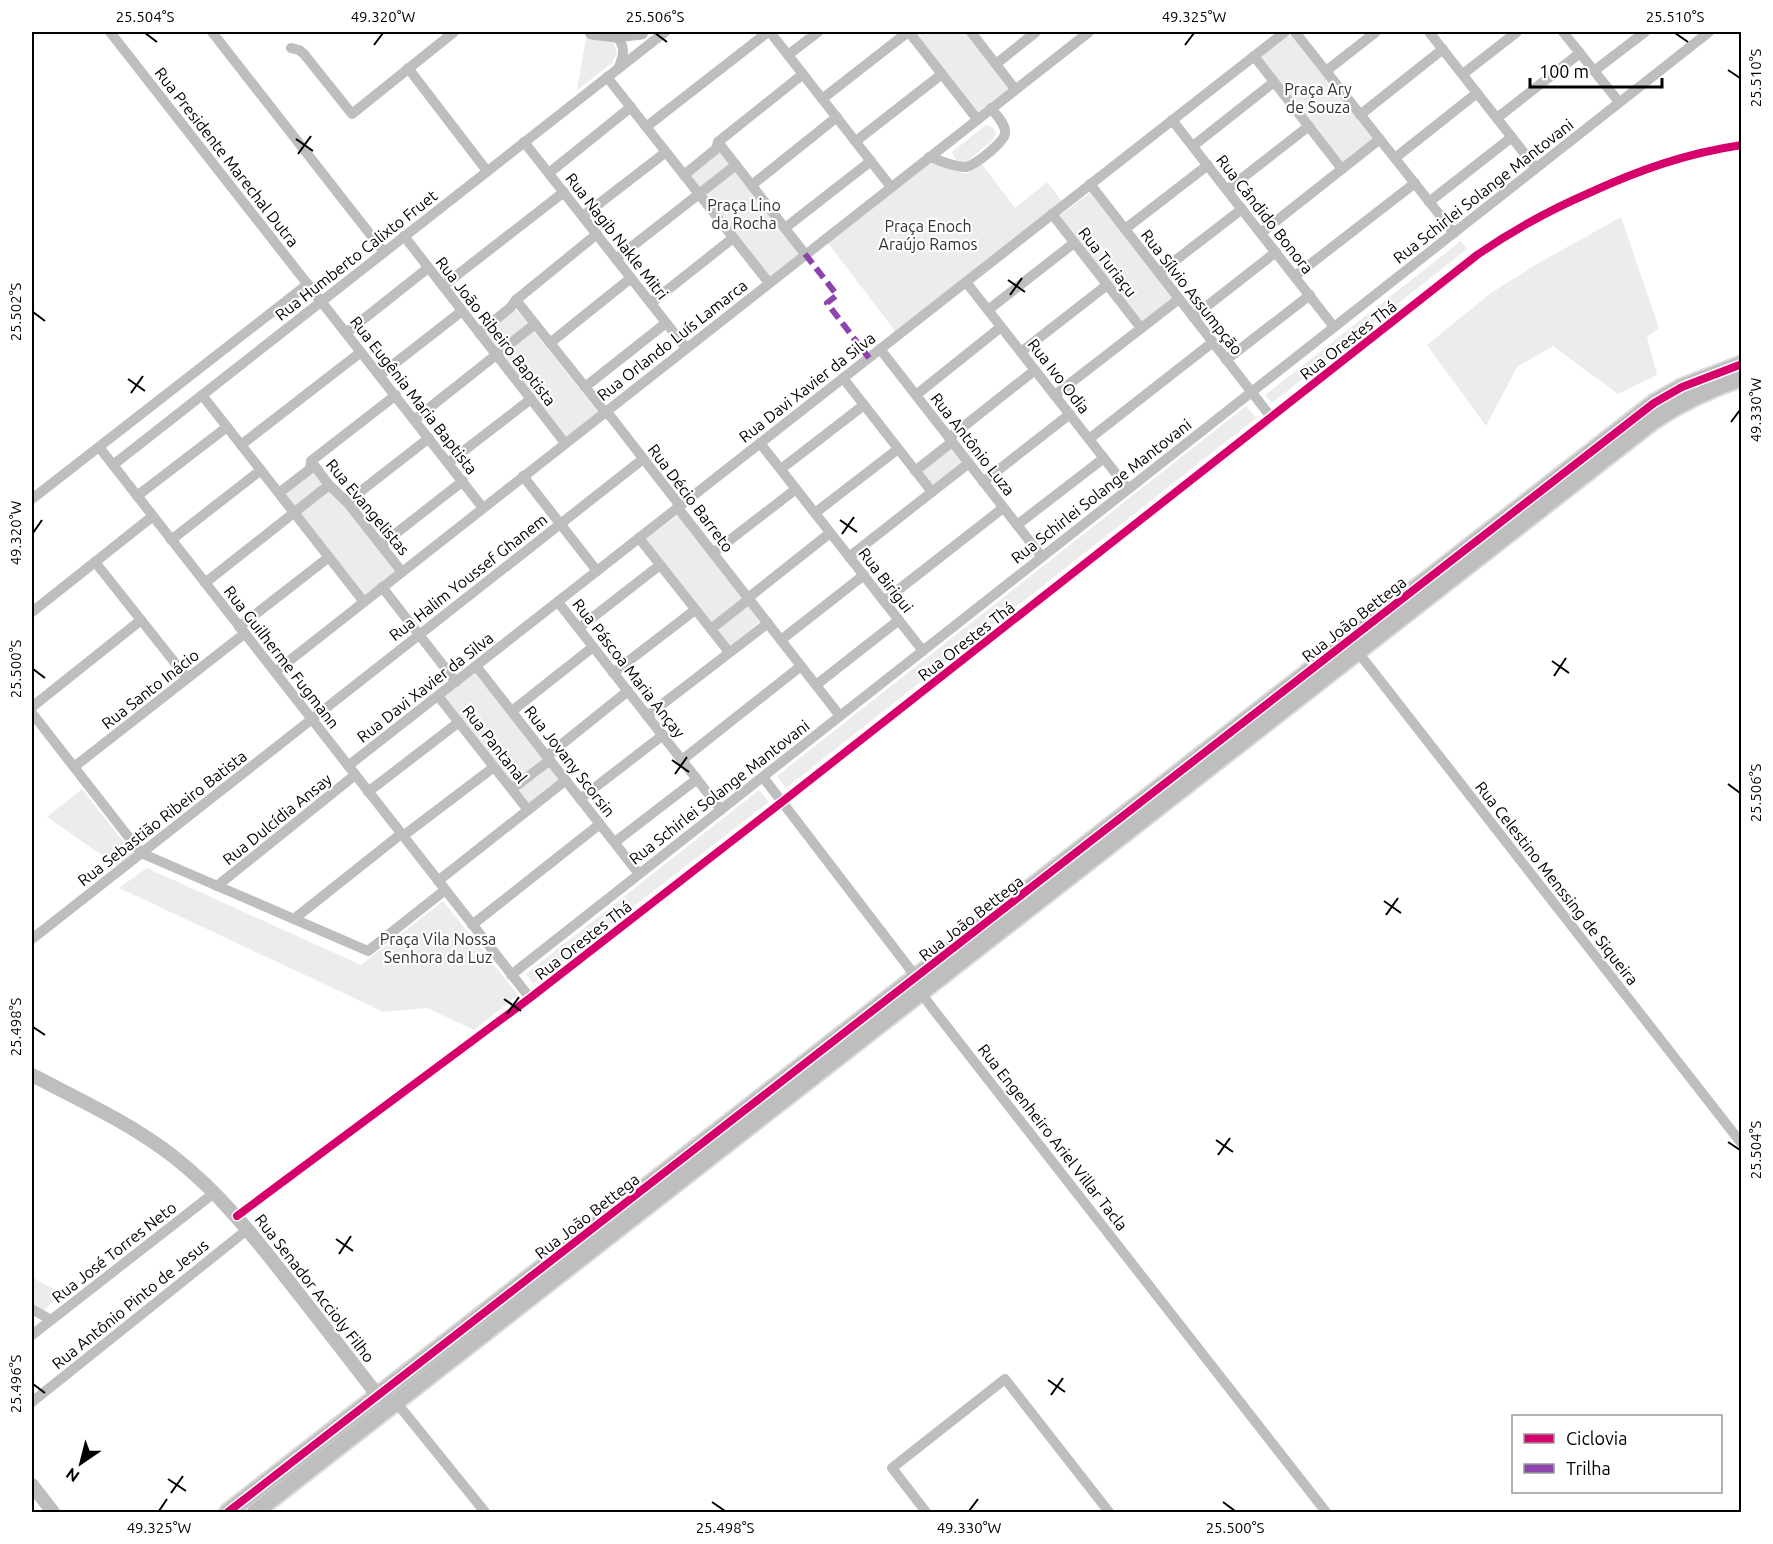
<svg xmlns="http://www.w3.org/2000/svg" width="1773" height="1544" font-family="Ubuntu,sans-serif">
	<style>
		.green { fill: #ececec }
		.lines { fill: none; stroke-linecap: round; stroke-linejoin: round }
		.primary-casing { stroke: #dbdbdb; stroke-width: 20 }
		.minor { stroke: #bebebe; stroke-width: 10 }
		.tertiary { stroke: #bebebe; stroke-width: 14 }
		.secondary { stroke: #b8b8b8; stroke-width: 15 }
		.primary { stroke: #bebebe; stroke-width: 16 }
		.quiet { stroke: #8e44ad; stroke-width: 6; stroke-dasharray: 12 6; stroke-linecap: butt }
		.cycleway-casing { stroke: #fff; stroke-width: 11 }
		.cycleway { stroke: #d6006c; stroke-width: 8 }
		.ticks { fill: none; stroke: #000; stroke-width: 2 }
		.labels { text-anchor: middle; stroke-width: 4.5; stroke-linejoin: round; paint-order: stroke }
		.park-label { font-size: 16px; fill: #333; stroke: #fff }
		.street-label { font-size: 16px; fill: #000; stroke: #fff }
		.neatline { fill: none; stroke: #000; stroke-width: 2 }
		.ticks-label { font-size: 15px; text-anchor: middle; fill: #000 }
	</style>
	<rect width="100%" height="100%" fill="#fff"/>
	<g class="green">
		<path d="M915 32H965L1009 90 978 114Z"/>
		<path d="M1293 33 1375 139 1344 163 1261 57Z"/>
		<path d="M586 37 613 43 617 52 612 63 577 90Z"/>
		<path d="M986 125C992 126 994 128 996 133L992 141 966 162 962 163 955 159 952 152Z"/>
		<path d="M720 151 800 253 768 278 689 176Z"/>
		<path d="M929 163 966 174 981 163 1015 208 1047 182 1062 201 895 331 828 243Z"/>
		<path d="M1091 192 1173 298 1141 323 1058 217Z"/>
		<path d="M1621 217 1659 328 1647 337 1657 375 1618 394 1553 346 1517 367 1486 426 1427 345 1491 293 1537 264Z"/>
		<path d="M1461 241 1467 249 1272 403 1265 395Z"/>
		<path d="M516 309 598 412 567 437 485 333Z"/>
		<path d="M1246 406 1256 418 786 788 777 776Z"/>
		<path d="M952 447 963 462 932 486 920 472Z"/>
		<path d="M313 470 345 505 397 571 365 595 284 493Z"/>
		<path d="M680 514 762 620 728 647 645 540Z"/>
		<path d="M475 673 559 779 529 803 445 697Z"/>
		<path d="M82 789 133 854 117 866 47 817Z"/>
		<path d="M759 790 769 802 533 984 526 974Z"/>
		<path d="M147 868 361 965 443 901 518 995 474 1030 427 1008 384 1012 119 888Z"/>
		<path d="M32 1277 62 1294 44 1310 32 1303Z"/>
	</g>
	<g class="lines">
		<g class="primary-casing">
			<g id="primary">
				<path d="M228 1512 1654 403 1682 387 1742 364"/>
				<path d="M255 1512 1652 422C1680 403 1709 389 1742 378"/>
			</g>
		</g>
		<g class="minor">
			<path d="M110 32 483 508"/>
			<path d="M212 32 384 252"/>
			<path d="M770 32 891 187"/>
			<path d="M909 32 977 119"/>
			<path d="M971 32 1015 89"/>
			<path d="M1295 32 1454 233"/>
			<path d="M1429 32 1536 168"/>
			<path d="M1563 32 1619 102"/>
			<path d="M615 35C626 46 624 54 619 67"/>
			<path d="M291 48 299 50 304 54 352 114 454 32"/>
			<path d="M788 55 818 32"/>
			<path d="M1254 56 1342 169"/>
			<path d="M996 64 1036 32"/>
			<path d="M408 68 487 171"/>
			<path d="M1326 71 1376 32"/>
			<path d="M1594 71 1645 32"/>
			<path d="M1463 74 1517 32"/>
			<path d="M607 77 769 283"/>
			<path d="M822 99 908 32"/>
			<path d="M1360 115 1443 49"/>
			<path d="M1497 118 1580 53"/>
			<path d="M1172 120 1334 327"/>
			<path d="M646 127 768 32"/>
			<path d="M856 141 942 74"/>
			<path d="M524 142 686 348"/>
			<path d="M718 142 805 254"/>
			<path d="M1193 146 1274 82"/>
			<path d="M929 157C938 160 957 168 966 167 975 165 1005 142 1005 133 1006 124 996 115 991 108"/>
			<path d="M1395 158 1477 93"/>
			<path d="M549 173 631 107"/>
			<path d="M684 175 716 149 718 142 803 74"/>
			<path d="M1090 184 1271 417"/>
			<path d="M752 185 837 117"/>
			<path d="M1227 190 1309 126"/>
			<path d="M1429 202 1512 137"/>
			<path d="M1052 214 1141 328"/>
			<path d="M583 216 666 152"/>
			<path d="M785 228 871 161"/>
			<path d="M1125 229 1208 165"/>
			<path d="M1261 233 1380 139"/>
			<path d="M404 236 565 443"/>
			<path d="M616 259 736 165"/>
			<path d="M1159 273 1242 209"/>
			<path d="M1295 276 1415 183"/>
			<path d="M966 282 1128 489"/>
			<path d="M443 286 564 192"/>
			<path d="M516 300 605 412 611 417 677 502 678 508 840 716"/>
			<path d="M651 303 733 238"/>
			<path d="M988 310 1074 243"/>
			<path d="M1193 317 1276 252"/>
			<path d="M346 333 428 268"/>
			<path d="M479 333 510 308 516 300 597 234"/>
			<path d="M550 343 631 278"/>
			<path d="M880 349 1042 557"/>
			<path d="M1021 352 1107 285"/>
			<path d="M1226 360 1310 295"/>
			<path d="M380 375 462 311"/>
			<path d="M843 378 932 492"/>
			<path d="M585 387 666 323"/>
			<path d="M202 395 364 602"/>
			<path d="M916 395 1001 327"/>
			<path d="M1055 395 1179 299"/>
			<path d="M414 420 535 324"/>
			<path d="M949 438 1035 370"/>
			<path d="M1089 439 1213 342"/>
			<path d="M760 443 923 651"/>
			<path d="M241 445 361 352"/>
			<path d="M99 447 530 998"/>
			<path d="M311 461 329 485 347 502 402 572"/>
			<path d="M448 463 531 399"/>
			<path d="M113 465 665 32"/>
			<path d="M781 469 864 405"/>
			<path d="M915 471 952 442"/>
			<path d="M523 476 597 571"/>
			<path d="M983 482 1070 414"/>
			<path d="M279 493 310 469 311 461 396 395"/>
			<path d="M137 496 227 427"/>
			<path d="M32 499 308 284"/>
			<path d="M347 502 429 438"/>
			<path d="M815 513 898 449"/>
			<path d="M1017 525 1104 458"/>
			<path d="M639 538 729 652"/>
			<path d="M171 540 261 470"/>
			<path d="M381 545 463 481"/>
			<path d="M713 553 796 489"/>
			<path d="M849 557 969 463"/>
			<path d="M95 562 187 678"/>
			<path d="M205 583 329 485"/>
			<path d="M382 587 456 682"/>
			<path d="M748 598 830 533"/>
			<path d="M884 601 1003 508"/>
			<path d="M558 602 721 810"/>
			<path d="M32 612 153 516"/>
			<path d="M239 627 329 557"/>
			<path d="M579 628 660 565"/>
			<path d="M711 629 749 599"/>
			<path d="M781 640 864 575"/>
			<path d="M1354 647 1742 1144"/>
			<path d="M476 666 639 874"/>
			<path d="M275 672 1089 32"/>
			<path d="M613 673 695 610"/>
			<path d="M816 685 899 620"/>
			<path d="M438 696 528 810"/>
			<path d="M32 707 141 620"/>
			<path d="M512 711 593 647"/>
			<path d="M32 713 141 853 368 951 445 890"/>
			<path d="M647 716 768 623"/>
			<path d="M547 756 628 691"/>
			<path d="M682 760 801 666"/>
			<path d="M348 766 1285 32"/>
			<path d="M74 767 244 634"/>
			<path d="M763 777 910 969 916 977 921 993 933 1009 1326 1512"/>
			<path d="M512 789 550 760"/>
			<path d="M368 792 459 722"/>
			<path d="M580 799 663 735"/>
			<path d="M403 836 494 767"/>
			<path d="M615 842 697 779"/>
			<path d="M438 881 566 780"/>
			<path d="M217 886 355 775"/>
			<path d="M294 919 401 834"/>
			<path d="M472 925 600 824"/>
			<path d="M32 939 643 459"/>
			<path d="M511 975 1709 32"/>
			<path d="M237 1216 530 998 782 802 1477 255C1513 230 1550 210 1589 193 1639 170 1687 153 1742 145"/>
			<path d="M32 1309 51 1320"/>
			<path d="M32 1335 214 1193"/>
			<path d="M32 1402 248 1229"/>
			<path d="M396 1402 485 1512"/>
			<path d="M926 1512 892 1468 1005 1379 1109 1512"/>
		</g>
		<g class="tertiary">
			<path d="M32 1075C80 1100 130 1123 174 1157 220 1193 255 1238 291 1284 320 1321 349 1358 378 1396L385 1398"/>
			<path d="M32 1485 53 1512"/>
		</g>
		<path class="secondary" d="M592 32 615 35 641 32"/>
		<use href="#primary" class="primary"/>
		<path class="quiet" d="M805 254 837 295 827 303 869 358"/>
		<g class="cycleway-casing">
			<g id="cycleway">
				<path d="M237 1216 530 998 782 802 1477 255C1513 230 1550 210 1589 193 1639 170 1687 153 1742 145"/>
				<path d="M228 1512 1654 403 1682 387 1742 364"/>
			</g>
		</g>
		<use href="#cycleway" class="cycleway"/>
	</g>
	<path class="ticks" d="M145 33 157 42M655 33 667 42M1675 33 1688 42M374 45 383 33M1185 45 1194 33M1728 70 1740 78M296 139 313 151M298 154 311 136M1008 280 1025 292M1010 295 1022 278M33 312 45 321M128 379 145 391M131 393 143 376M1731 422 1740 410M840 520 857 532M33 533 42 520M842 534 854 517M1552 661 1569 673M33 669 45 678M1554 676 1566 658M672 760 689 772M675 774 687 757M1728 784 1740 793M1384 901 1401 913M1386 915 1398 898M504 999 521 1011M507 1014 519 997M33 1027 45 1035M1216 1140 1233 1152M1728 1142 1740 1150M1218 1155 1230 1138M336 1239 353 1251M339 1254 351 1236M1048 1380 1065 1392M33 1384 45 1393M1051 1395 1063 1378M168 1479 186 1491M171 1493 183 1476M712 1502 725 1511M1223 1502 1235 1511M159 1511 167 1499M969 1511 978 1499"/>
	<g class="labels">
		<g class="park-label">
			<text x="1318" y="95">Praça Ary<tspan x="1318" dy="18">de Souza</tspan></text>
			<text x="744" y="211">Praça Lino<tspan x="744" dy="18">da Rocha</tspan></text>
			<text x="928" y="232">Praça Enoch<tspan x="928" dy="18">Araújo Ramos</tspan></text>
			<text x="438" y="945">Praça Vila Nossa<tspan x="438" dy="18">Senhora da Luz</tspan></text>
		</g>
		<g class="street-label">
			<text transform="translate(227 157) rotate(52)" y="6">Rua Presidente Marechal Dutra</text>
			<text transform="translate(1483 191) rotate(-38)" y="6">Rua Schirlei Solange Mantovani</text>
			<text transform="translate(1265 214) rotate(52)" y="6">Rua Cândido Bonora</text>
			<text transform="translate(617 236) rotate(52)" y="6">Rua Nagib Nakle Mitri</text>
			<text transform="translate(356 255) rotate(-38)" y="6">Rua Humberto Calixto Fruet</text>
			<text transform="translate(1108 262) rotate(52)" y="6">Rua Turiaçu</text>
			<text transform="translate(1192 292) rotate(52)" y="6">Rua Sílvio Assumpção</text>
			<text transform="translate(496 331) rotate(52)" y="6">Rua João Ribeiro Baptista</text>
			<text transform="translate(672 340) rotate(-38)" y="6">Rua Orlando Luís Lamarca</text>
			<text transform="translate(1348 340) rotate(-38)" y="6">Rua Orestes Thá</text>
			<text transform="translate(1059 376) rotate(52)" y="6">Rua Ivo Odia</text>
			<text transform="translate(807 387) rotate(-38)" y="6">Rua Davi Xavier da Silva</text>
			<text transform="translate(414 395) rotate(52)" y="6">Rua Eugênia Maria Baptista</text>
			<text transform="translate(973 444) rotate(52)" y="6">Rua Antônio Luza</text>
			<text transform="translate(1101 491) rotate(-38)" y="6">Rua Schirlei Solange Mantovani</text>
			<text transform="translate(691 498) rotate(53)" y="6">Rua Décio Barreto</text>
			<text transform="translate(368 507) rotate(50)" y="6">Rua Evangelistas</text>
			<text transform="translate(468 577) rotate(-38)" y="6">Rua Halim Youssef Ghanem</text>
			<text transform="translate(886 580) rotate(52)" y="6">Rua Birigui</text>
			<text transform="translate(1354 619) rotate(-38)" y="6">Rua João Bettega</text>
			<text transform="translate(966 641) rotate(-38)" y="6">Rua Orestes Thá</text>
			<text transform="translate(282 657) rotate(52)" y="6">Rua Guilherme Fugmann</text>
			<text transform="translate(629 668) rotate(52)" y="6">Rua Páscoa Maria Ançay</text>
			<text transform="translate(425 687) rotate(-38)" y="6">Rua Davi Xavier da Silva</text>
			<text transform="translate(150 689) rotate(-38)" y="6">Rua Santo Inácio</text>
			<text transform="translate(495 744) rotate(52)" y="6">Rua Pantanal</text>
			<text transform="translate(570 761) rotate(52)" y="6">Rua Jovany Scorsin</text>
			<text transform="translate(719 792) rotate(-38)" y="6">Rua Schirlei Solange Mantovani</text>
			<text transform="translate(162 818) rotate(-38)" y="6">Rua Sebastião Ribeiro Batista</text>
			<text transform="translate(277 819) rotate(-39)" y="6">Rua Dulcídia Ansay</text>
			<text transform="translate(1557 883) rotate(52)" y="6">Rua Celestino Menssing de Siqueira</text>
			<text transform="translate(971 918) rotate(-38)" y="6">Rua João Bettega</text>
			<text transform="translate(583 940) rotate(-38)" y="6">Rua Orestes Thá</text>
			<text transform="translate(1053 1137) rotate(52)" y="6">Rua Engenheiro Ariel Villar Tacla</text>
			<text transform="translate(587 1216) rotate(-38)" y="6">Rua João Bettega</text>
			<text transform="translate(114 1252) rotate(-38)" y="6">Rua José Torres Neto</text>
			<text transform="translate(315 1288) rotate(52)" y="6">Rua Senador Accioly Filho</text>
			<text transform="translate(130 1304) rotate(-39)" y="6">Rua Antônio Pinto de Jesus</text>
		</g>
	</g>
	<rect width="1773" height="1544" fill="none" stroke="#ffffff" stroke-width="66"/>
	<rect x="1512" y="1415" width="210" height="78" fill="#ffffff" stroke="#999999" stroke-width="1.5"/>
	<rect x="1524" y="1434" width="30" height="9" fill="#d6006c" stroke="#999999" stroke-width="1.5"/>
	<text x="1566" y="1445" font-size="18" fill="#000000">Ciclovia</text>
	<rect x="1524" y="1464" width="30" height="9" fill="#8e44ad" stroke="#999999" stroke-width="1.5"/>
	<text x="1566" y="1475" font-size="18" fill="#000000">Trilha</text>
	<g transform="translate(81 1463) rotate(215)" stroke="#ffffff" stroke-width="4.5" paint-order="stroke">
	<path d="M0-4.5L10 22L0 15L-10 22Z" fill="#000000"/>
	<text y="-9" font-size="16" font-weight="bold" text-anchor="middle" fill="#000000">N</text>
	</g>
	<path d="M1530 78v9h132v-9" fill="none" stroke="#000000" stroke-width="3"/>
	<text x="1539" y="78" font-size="18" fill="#000000" stroke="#ffffff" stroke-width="4.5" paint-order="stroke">100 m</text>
	<rect x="33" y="33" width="1707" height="1478" class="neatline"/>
	<g class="ticks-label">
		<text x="145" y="22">25.504°S</text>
		<text x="383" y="22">49.320°W</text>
		<text x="655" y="22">25.506°S</text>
		<text x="1194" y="22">49.325°W</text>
		<text x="1675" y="22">25.510°S</text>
		<text transform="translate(1756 78) rotate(-90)" y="5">25.510°S</text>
		<text transform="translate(16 312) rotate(-90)" y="5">25.502°S</text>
		<text transform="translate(1756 410) rotate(-90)" y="5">49.330°W</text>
		<text transform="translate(16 533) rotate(-90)" y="5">49.320°W</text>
		<text transform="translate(16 669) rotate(-90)" y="5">25.500°S</text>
		<text transform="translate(1756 793) rotate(-90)" y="5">25.506°S</text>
		<text transform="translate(16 1027) rotate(-90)" y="5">25.498°S</text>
		<text transform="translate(1756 1150) rotate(-90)" y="5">25.504°S</text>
		<text transform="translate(16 1384) rotate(-90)" y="5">25.496°S</text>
		<text x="159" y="1533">49.325°W</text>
		<text x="725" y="1533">25.498°S</text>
		<text x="969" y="1533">49.330°W</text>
		<text x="1235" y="1533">25.500°S</text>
	</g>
</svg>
